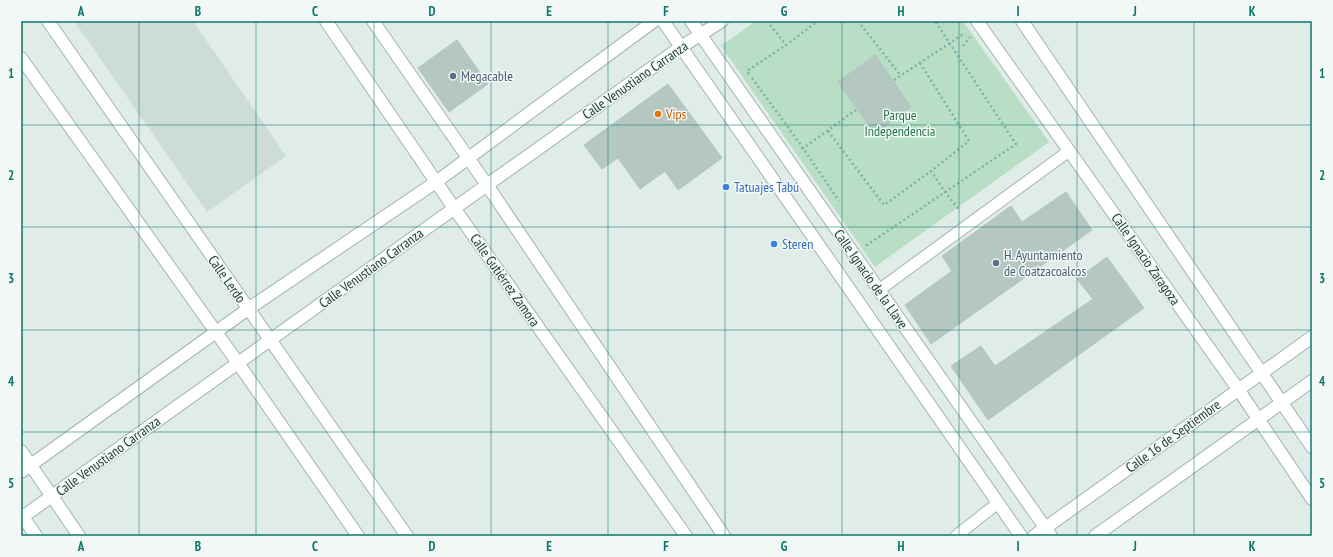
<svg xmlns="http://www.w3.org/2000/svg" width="1333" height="557" font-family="'PT Sans Narrow',sans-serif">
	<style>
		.built { fill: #cedcd7 }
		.green { fill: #b8dec6 }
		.building { fill: #b5c7c1; stroke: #b2c6bf }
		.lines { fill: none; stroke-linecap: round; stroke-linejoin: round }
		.lane-casing { stroke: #a3b4b0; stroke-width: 13 }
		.street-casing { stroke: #a3b4b0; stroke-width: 14 }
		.secondary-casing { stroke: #9eb8b1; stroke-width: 14 }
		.path { stroke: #7fb1a6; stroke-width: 2.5; stroke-dasharray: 2 3; stroke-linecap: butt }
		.lane { stroke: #fff; stroke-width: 11 }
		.street { stroke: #fff; stroke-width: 12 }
		.secondary { stroke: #fff; stroke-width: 12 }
		.grid { fill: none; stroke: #0f766e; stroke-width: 1; stroke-opacity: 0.55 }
		.service-dot { fill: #5c6f8a; stroke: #f1f8f5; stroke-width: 1.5 }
		.food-dot { fill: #e8710a; stroke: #f1f8f5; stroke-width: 1.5 }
		.shop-dot { fill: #3f7fe0; stroke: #f1f8f5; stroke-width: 1.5 }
		.labels { text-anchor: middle; stroke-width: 3; stroke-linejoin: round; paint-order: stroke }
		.service-label { font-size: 14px; fill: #4e5e75; stroke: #f1f8f5; text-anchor: start }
		.street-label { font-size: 14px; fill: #203d38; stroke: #f1f8f5 }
		.food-label { font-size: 14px; fill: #c56008; stroke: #f1f8f5; text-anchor: start }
		.park-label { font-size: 14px; fill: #28764d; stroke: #f1f8f5 }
		.shop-label { font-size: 14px; fill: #366cbe; stroke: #f1f8f5; text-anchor: start }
		.neatline { fill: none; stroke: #0f766e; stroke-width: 1.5 }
		.grid-label { font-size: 13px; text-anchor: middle; font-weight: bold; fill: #0f766e }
	</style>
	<rect width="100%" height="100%" fill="#e0ece8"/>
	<path class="built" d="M74 21H193L286 156 207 212Z"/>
	<path class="green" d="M756 21H963L1049 142 875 267 721 46Z"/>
	<g class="building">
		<path d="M457 40 488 84 449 112 418 68Z"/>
		<path d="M875 55 911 107 875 134 838 82Z"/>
		<path d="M668 84 722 158 678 190 665 171 640 189 618 158 602 169 584 145Z"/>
		<path d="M1066 192 1092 230 931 344 905 305 952 271 942 256 1011 206 1022 222Z"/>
		<path d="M1107 257 1144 308 988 420 951 366 981 346 995 366 1093 299 1077 279Z"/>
	</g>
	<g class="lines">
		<g class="lane-casing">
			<g id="lane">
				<path d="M879 290 1069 151"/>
				<path d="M956 536 998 503"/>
			</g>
		</g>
		<g class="street-casing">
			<g id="street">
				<path d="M48 21 407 536"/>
				<path d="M326 21 454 208 686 536"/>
				<path d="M373 21 487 185 724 536"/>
				<path d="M663 21 1021 536"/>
				<path d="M691 21 1051 536"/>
				<path d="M977 21 1238 389 1312 499"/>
				<path d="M1022 21 1312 447"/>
				<path d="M21 58 238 363 358 536"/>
				<path d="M21 472 248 309 436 182 654 21"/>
				<path d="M21 518 487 185 681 47 722 21"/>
				<path d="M1034 536 1312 337"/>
				<path d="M1095 536 1312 381"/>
			</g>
		</g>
		<g class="secondary-casing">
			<g id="secondary">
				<path d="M21 451 79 536"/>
				<path d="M21 514 36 536"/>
			</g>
		</g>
		<g class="path">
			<path d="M767 21 786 45 818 21"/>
			<path d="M858 21 901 76"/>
			<path d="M963 46 970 37"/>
			<path d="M920 63 969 141 931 171 945 192 960 211"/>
			<path d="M749 74 747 71 786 45"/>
			<path d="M752 78 803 148 839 201"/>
			<path d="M894 80 965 33"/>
			<path d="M828 131 884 205 931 171"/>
			<path d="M802 149 856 110"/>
			<path d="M867 244V245L1016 144 935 21"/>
		</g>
		<use href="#lane" class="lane"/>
		<use href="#street" class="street"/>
		<use href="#secondary" class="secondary"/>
	</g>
	<path class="grid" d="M139 21V536M256 21V536M374 21V536M491 21V536M608 21V536M725 21V536M842 21V536M959 21V536M1077 21V536M1194 21V536M21 125H1312M21 227H1312M21 330H1312M21 432H1312"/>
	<g class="service-dot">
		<circle cx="453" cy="76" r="4"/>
		<circle cx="996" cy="263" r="4"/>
	</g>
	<circle class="food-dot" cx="658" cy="114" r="4"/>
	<g class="shop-dot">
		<circle cx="726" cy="187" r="4"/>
		<circle cx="774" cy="244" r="4"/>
	</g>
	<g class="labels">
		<g class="service-label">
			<text x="461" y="81">Megacable</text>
			<text x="1004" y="260">H. Ayuntamiento<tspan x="1004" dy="16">de Coatzacoalcos</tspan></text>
		</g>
		<g class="street-label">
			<text transform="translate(635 80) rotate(-35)" y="5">Calle Venustiano Carranza</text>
			<text transform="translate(1146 259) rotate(55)" y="5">Calle Ignacio Zaragoza</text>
			<text transform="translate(371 268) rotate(-36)" y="5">Calle Venustiano Carranza</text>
			<text transform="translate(227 279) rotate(55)" y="5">Calle Lerdo</text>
			<text transform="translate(871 279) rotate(55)" y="5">Calle Ignacio de la Llave</text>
			<text transform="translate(505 280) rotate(55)" y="5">Calle Gutiérrez Zamora</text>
			<text transform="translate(1173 436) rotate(-36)" y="5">Calle 16 de Septiembre</text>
			<text transform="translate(108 456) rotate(-36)" y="5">Calle Venustiano Carranza</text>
		</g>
		<g class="food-label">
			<text x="666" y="119">Vips</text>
		</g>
		<g class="park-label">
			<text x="900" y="120">Parque<tspan x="900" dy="16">Independencia</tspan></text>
		</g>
		<g class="shop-label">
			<text x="734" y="192">Tatuajes Tabú</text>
			<text x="782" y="249">Steren</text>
		</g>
	</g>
	<rect width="1333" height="557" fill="none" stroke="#f1f8f5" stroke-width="44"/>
	<rect x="22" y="22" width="1289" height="513" class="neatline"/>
	<g class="grid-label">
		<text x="81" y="16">A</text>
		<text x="198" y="16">B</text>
		<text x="315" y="16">C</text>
		<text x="432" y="16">D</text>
		<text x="549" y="16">E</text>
		<text x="666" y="16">F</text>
		<text x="784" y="16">G</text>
		<text x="901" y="16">H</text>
		<text x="1018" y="16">I</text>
		<text x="1135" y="16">J</text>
		<text x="1252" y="16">K</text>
		<text x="11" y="78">1</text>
		<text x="1322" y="78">1</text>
		<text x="11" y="180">2</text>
		<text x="1322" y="180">2</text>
		<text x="11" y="283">3</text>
		<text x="1322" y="283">3</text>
		<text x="11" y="386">4</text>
		<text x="1322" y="386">4</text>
		<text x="11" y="488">5</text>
		<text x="1322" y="488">5</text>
		<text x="81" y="551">A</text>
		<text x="198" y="551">B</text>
		<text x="315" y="551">C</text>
		<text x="432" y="551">D</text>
		<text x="549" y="551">E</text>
		<text x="666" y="551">F</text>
		<text x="784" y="551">G</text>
		<text x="901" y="551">H</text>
		<text x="1018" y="551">I</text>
		<text x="1135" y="551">J</text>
		<text x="1252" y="551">K</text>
	</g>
</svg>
